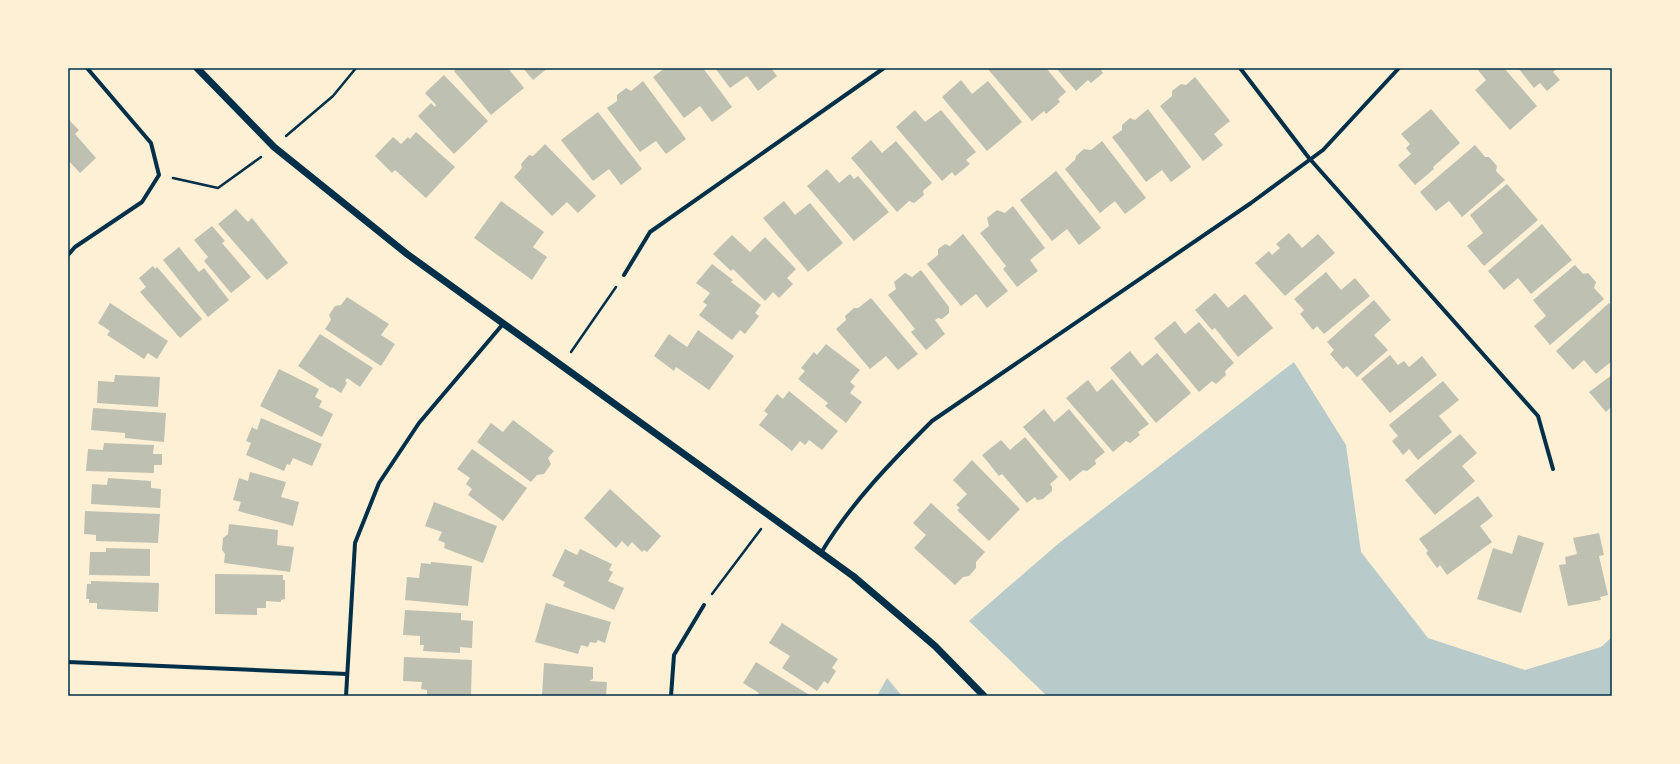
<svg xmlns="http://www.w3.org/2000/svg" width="1680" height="764" font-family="'PT Sans Narrow',sans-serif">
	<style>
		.green { fill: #b9caca }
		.building { fill: #bec0b2 }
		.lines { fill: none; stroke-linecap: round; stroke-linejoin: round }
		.path { stroke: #003049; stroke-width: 2.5 }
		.minor { stroke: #003049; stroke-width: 4 }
		.tertiary { stroke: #003049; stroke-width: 7 }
		.neatline { fill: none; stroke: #003049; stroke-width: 1.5 }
	</style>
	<rect width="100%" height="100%" fill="#fdf0d5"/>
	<g class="green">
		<path d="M1294 362 1346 445 1361 552 1428 638 1525 670 1601 647 1612 637V696H1047L969 621 1058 544Z"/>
		<path d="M887 678 902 696H877Z"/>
	</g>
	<g class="building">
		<path d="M457 68H508L524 88 491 115 454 71Z"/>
		<path d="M523 68H548L533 80Z"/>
		<path d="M665 68H703L732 107 712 122 700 106 684 118 653 77Z"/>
		<path d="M715 68H771L777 76 758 91 747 76 730 88Z"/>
		<path d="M987 68H1046L1066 92 1058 99 1060 102 1046 114 1044 111 1032 121Z"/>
		<path d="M1056 68H1103L1101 70 1103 73 1091 83 1088 80 1076 91Z"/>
		<path d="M1481 68H1504L1537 106 1510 130 1475 90 1486 80 1478 70Z"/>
		<path d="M1518 68H1558L1553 72 1560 80 1547 91 1540 83 1534 88Z"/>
		<path d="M444 75 488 121 454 154 418 116 431 103 435 107 436 105 425 93Z"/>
		<path d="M1195 77 1230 121 1214 134 1223 145 1203 161 1160 106 1172 96V91L1181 84 1186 85Z"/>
		<path d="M961 80 972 94 988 81 1022 122 987 151 942 97Z"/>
		<path d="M643 81 686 139 666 154 656 141 640 152 607 108 617 101V95L626 88 631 91Z"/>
		<path d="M1148 109 1191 167 1171 182 1162 170 1146 182 1112 137 1122 130V125L1130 118 1135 120Z"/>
		<path d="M1431 109 1460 143 1433 167 1434 169 1415 185 1398 165 1411 154 1406 148 1410 144 1401 134Z"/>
		<path d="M915 110 925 122 941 110 976 152 966 160 970 164 955 176 952 172 942 181 896 127Z"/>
		<path d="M598 112 642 169 621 185 609 169 593 181 561 140Z"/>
		<path d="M68 119 79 130 75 134 96 158 80 173 68 160Z"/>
		<path d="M416 132 455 167 426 198 395 170 392 173 375 156 393 137 401 144 408 137 410 139Z"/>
		<path d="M871 140 882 153 896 141 932 183 923 191 924 195 914 203 909 201 897 212 851 158Z"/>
		<path d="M1102 141 1146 198 1125 214 1115 201 1100 213 1065 169 1075 160 1076 156 1084 149 1091 150Z"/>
		<path d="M545 144 596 196 578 213 567 202 552 216 514 177 522 168 521 164 529 155 533 156Z"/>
		<path d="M1475 145 1485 157H1489L1497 166 1496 171 1505 180 1462 217 1449 201 1436 211 1420 192Z"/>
		<path d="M827 169 839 183 850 174 854 179 858 176 889 212 854 241 807 186Z"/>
		<path d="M1056 171 1101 228 1079 245 1067 229 1052 241 1020 200Z"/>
		<path d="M1507 184 1538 220 1484 266 1467 246 1483 233 1470 215Z"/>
		<path d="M501 201 544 232 533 247 547 257 532 280 474 238Z"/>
		<path d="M784 201 795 215 810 203 843 243 808 272 763 218Z"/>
		<path d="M1013 206 1045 248 1030 260 1038 271 1017 287 1003 269 1006 266 980 233 989 226 987 218 997 210 1005 213Z"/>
		<path d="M236 209 248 222 252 218 288 263 267 280 218 224Z"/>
		<path d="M1542 224 1572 260 1531 294 1518 278 1504 290 1488 271Z"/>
		<path d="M212 226 225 241 222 243 251 277 231 293 204 261 208 257 194 240Z"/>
		<path d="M1289 233 1302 248 1318 234 1335 253 1285 296 1255 263 1269 251 1272 255 1280 248 1276 244Z"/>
		<path d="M963 234 1008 291 987 308 976 294 961 306 927 264 938 255V249L945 244 950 246Z"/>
		<path d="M732 235 750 252 765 237 796 269 787 278 793 284 779 298 773 292 765 301 733 269 731 271 713 254Z"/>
		<path d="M179 247 199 272 204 268 229 300 208 317 163 260Z"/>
		<path d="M712 264 733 280 731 282 761 305 755 313 759 316 745 334 740 330 732 340 699 315 707 305 703 302 710 293 696 283Z"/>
		<path d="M1575 265 1583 274 1588 273 1596 282 1594 288 1604 299 1550 345 1534 326 1546 316 1533 300Z"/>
		<path d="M153 266 155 269 157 267 202 319 180 338 140 292 146 287 139 278Z"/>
		<path d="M921 270 949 307V313L942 319 938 318 935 320 945 334 926 350 911 332 915 329 888 295 896 289 894 282 905 273 912 277Z"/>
		<path d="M1326 272 1341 290 1355 278 1370 296 1324 334 1317 326 1313 330 1300 314 1304 310 1294 299Z"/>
		<path d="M1215 293 1228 308 1245 294 1273 328 1238 357 1215 328 1212 330 1195 310Z"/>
		<path d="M347 297 389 324 381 335 395 344 381 366 325 329 331 320 329 315 335 306 341 305Z"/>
		<path d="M871 298 918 354 898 370 886 356 870 369 836 329 846 320 845 316 854 308H858Z"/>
		<path d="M1374 300 1391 320 1374 335 1388 350 1357 377 1347 366 1343 369 1330 354 1334 350 1327 342Z"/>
		<path d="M110 303 168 341 157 359 148 353 144 359 107 335 110 331 98 323Z"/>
		<path d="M1609 303 1612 307V361L1596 374 1584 360 1573 370 1556 351Z"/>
		<path d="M1175 321 1185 334 1199 322 1234 363 1225 371 1226 375 1216 384 1212 381 1199 392 1154 338Z"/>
		<path d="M698 330 734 356 709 390 676 367 674 371 654 356 669 334 687 347Z"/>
		<path d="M320 334 373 368 360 387 347 378 345 381 347 383 341 393 332 387 331 388 298 366Z"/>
		<path d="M826 344 860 370 850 382 855 386 850 393 862 402 846 423 825 406 828 403 798 379 805 371 801 368 814 352 817 355Z"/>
		<path d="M1130 351 1142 366 1157 353 1191 393 1156 423 1110 368Z"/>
		<path d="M1390 355 1398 365 1404 361 1409 367 1422 356 1437 375 1390 413 1361 379Z"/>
		<path d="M279 369 319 389 315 397 322 401 319 407 333 414 322 437 260 406Z"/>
		<path d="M115 375 160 377 158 407 97 403 98 381 114 382Z"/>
		<path d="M1612 375V406L1606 412 1589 392Z"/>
		<path d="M1112 379 1149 424 1138 432 1140 435 1130 443 1126 441 1113 452 1066 398 1088 380 1097 392Z"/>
		<path d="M1443 381 1459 400 1439 416 1452 432 1418 460 1409 449 1403 455 1392 441 1398 436 1389 425Z"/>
		<path d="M789 391 838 431 822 450 809 440 805 445 800 441 792 451 759 425 768 414 764 411 777 394 783 399Z"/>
		<path d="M93 408 166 413 164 442 125 438V433L91 430Z"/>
		<path d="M1044 409 1054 422 1069 409 1105 452 1095 460 1096 464 1087 471 1083 470 1070 481 1023 427Z"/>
		<path d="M261 418 322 444 312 466 293 458 290 465 287 464 284 471 246 455 251 443 246 441 252 427 257 430Z"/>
		<path d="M513 420 554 451 548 458 551 464 544 474 537 475 531 482 477 442 491 423 503 432Z"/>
		<path d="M1460 434 1477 453 1462 466 1475 481 1435 515 1405 480Z"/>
		<path d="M1025 437 1058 477 1050 484 1052 487V491L1043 499 1037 500 1035 497 1027 503 1002 474 999 476 982 455 1001 440 1010 450Z"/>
		<path d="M104 443 154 445 153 454H162V465H154V473L86 471 88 449 103 450Z"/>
		<path d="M472 449 527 488 503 521 468 495 472 489 466 484 470 478 457 469Z"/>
		<path d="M972 460 1020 509 989 541 957 510 960 508 956 505 967 494 953 480Z"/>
		<path d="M250 472 286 482 281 497 299 502 293 526 238 511 241 502 233 500 239 478 248 481Z"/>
		<path d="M108 478 151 481V488L161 489 160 508 91 504 92 484 107 485Z"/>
		<path d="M610 489 661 536 647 552 644 550 642 552 632 542 628 547 622 541 616 548 584 518Z"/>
		<path d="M1478 496 1493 516 1480 526 1492 542 1447 575 1440 565 1437 568 1426 553 1428 551 1419 539Z"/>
		<path d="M434 502 497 526 483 563 444 548 445 543 438 540 442 532 425 526Z"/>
		<path d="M931 503 985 552 976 562V568L969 576 963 577 955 585 914 548 926 535 913 523Z"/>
		<path d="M85 511 160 514 158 543 96 541V535L84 534Z"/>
		<path d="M229 524 278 530 277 545 294 547 290 572 224 563 225 554 222 550 223 538 228 534Z"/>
		<path d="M1599 533 1604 555 1599 556 1608 595 1600 597 1601 600 1568 606 1559 565 1566 564 1565 557 1577 554 1573 538Z"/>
		<path d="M1518 535 1544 543 1521 613 1477 599 1493 548 1512 554Z"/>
		<path d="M106 548 150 549V576L89 575 90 552H106Z"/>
		<path d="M565 549 577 555 580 549 612 564 609 570 613 572 608 581 624 588 614 610 563 586 565 582 552 576Z"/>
		<path d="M431 562 472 566 468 606 405 600 407 577 419 578 421 563 431 564Z"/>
		<path d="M215 574 283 575V580H285V599L281 600V602L266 601V608H257V615L215 614Z"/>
		<path d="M91 581 159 583 158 612 97 609V603H89V599H86L87 584H91Z"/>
		<path d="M546 603 611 622 605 643 598 640 596 643 590 642 588 647 581 645 578 654 535 642Z"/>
		<path d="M405 610 461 613V620L473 621 472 648 460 647V653L423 651 424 645H420V636L403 635Z"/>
		<path d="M782 623 838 659 832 668 836 671 828 684 824 681 817 691 782 668 790 656 769 643Z"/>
		<path d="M404 657 472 660 471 696H427V690L421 689 422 682 403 681Z"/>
		<path d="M756 662 811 696H757L759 693 743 683Z"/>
		<path d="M544 663 593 667V679L589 681 607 682 606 696H542Z"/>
	</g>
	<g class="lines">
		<g class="path">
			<path d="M286 136 333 96 356 68"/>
			<path d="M173 178 218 188 261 157"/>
			<path d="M571 352 616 287"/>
			<path d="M712 594 761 529"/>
		</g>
		<g class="minor">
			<path d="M1240 68 1309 158 1538 416 1553 469"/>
			<path d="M68 255 75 247 142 202 159 175 151 143 87 68"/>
			<path d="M624 275 650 232 884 68"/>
			<path d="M821 553C850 504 892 461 932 421L1251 203 1323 150 1399 68"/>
			<path d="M68 662 347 674"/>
			<path d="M346 696 355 543 379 483 419 423 503 324"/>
			<path d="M671 696 674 655 704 605"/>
		</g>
		<path class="tertiary" d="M197 68 274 147 407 254 853 576 935 646 984 696"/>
	</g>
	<rect width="1680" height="764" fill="none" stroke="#fdf0d5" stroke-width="138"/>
	<rect x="69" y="69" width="1542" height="626" class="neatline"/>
</svg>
